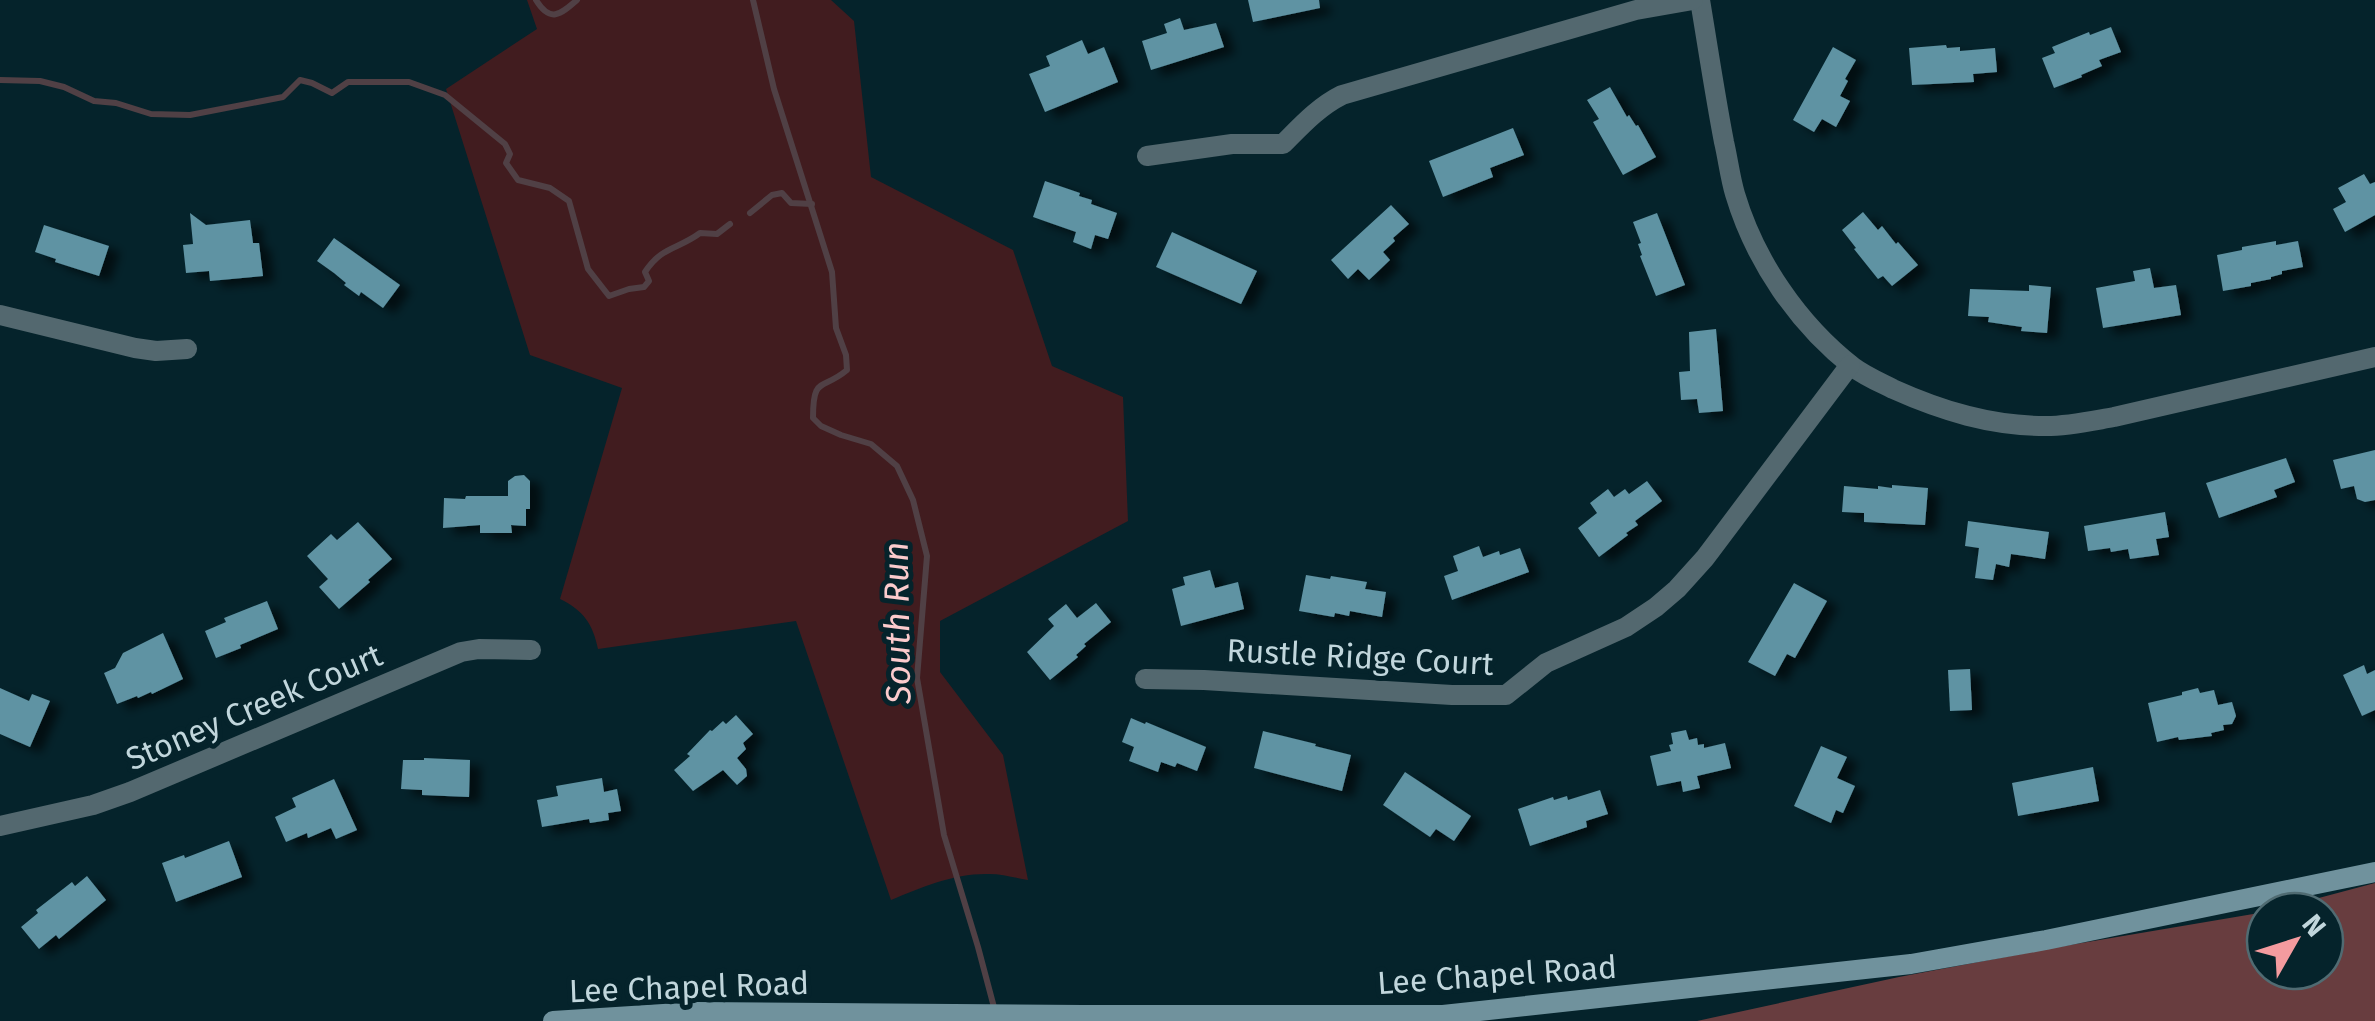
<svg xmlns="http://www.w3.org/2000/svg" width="2375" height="1021" font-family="'Fira Sans',sans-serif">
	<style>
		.green { fill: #411c1f }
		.forest { fill: #683d3f }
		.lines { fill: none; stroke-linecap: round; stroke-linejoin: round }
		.stream { stroke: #504045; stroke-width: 6 }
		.building { fill: #5f93a3; filter: url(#shadow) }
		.street { stroke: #53686f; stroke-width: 20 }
		.secondary { stroke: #70929d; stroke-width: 20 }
		.labels { text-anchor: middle; stroke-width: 10; stroke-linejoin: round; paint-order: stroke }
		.street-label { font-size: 32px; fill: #c1d6dc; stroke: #05232b }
		.water-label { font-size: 35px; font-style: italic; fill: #fbcbcd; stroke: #05232b }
	</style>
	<defs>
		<filter id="shadow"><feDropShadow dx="11" dy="6" stdDeviation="5" flood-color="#0009"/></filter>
	</defs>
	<rect width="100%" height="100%" fill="#05232b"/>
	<path class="green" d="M527 0H831L854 21 871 177 1013 250 1052 366 1123 397 1128 521 940 621V672L1003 755 1028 880C1016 878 1002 874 989 874 955 873 922 887 891 900L796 621 598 649C593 624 583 610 560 599L622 388 530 355 446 89 537 29Z"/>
	<path class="forest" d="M2375 883V1021H1697L1899 977 2052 948 2265 912V971H2325V911H2270Z"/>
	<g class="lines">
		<g class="stream">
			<path d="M536 0C550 23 560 15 577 0"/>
			<path d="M753 0 774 89 832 272 836 328 846 355 847 370C822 391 813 375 813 418L821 426 841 435 871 444 897 466 913 500 927 556 917 678 944 835 978 947 995 1011"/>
			<path d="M0 80 40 81 64 87 94 101 116 103 151 114 190 115 283 97 300 80 312 83 332 93 348 82H409L445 95 505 144 510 154 506 163 518 180 550 188 569 201 588 269 609 296 629 289 644 287 649 281 645 272C662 246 677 250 700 233L717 234 730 224"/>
			<path d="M750 213 772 195 782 193 791 203 812 204"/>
		</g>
	</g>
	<g class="building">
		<path d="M1248 0H1319L1320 8 1253 22Z"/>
		<path d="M1180 18 1184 30 1216 23 1224 47 1151 70 1142 41 1167 33 1164 24Z"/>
		<path d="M2111 27 2121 52 2099 60 2102 66 2081 75 2082 77 2054 88 2042 58 2055 53 2052 47 2089 32 2090 35Z"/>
		<path d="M1082 40 1088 54 1104 47 1118 82 1045 112 1029 74 1050 66 1046 56Z"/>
		<path d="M1946 45 1947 48 1960 47V51L1995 48 1997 72 1973 74 1974 82 1912 85 1909 48Z"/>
		<path d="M1833 47 1856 60 1845 79 1848 81 1840 96 1850 101 1836 127 1822 119 1814 132 1793 120Z"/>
		<path d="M1610 87 1627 117 1629 115 1636 126 1638 125 1656 157 1623 175 1593 122 1599 119 1587 100Z"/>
		<path d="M1513 128 1524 155 1490 168 1493 177 1443 197 1429 161Z"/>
		<path d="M2364 174 2370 184 2375 182V215L2345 232 2333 209 2346 202 2338 188Z"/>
		<path d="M1045 181 1080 193 1079 196 1092 200 1091 204 1117 213 1108 239 1095 235 1091 249 1073 242 1076 232 1033 217Z"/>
		<path d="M1391 205 1409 224 1393 238 1395 241 1383 252 1390 260 1369 280 1358 269 1348 279 1331 260Z"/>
		<path d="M1863 212 1878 230 1882 226 1896 244 1898 242 1918 265 1892 286 1883 276 1878 279 1854 249 1856 248 1842 230Z"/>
		<path d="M190 213 206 225 250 220 253 243H259L263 276 210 281 209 271 186 273 183 245 193 244Z"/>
		<path d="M1657 213 1685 285 1656 296 1640 256 1642 255 1638 244 1641 243 1633 222Z"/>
		<path d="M44 225 109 246 99 276 55 262 56 259 35 252Z"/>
		<path d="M1172 232 1257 271 1241 304 1156 267Z"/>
		<path d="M334 238 400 285 383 308 361 292 359 296 344 285 346 283 334 273 317 261Z"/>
		<path d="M2276 241V245L2298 241 2303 267 2282 271V274L2271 277V279L2251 283V286L2223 291 2217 255 2242 250V247Z"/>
		<path d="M2150 268 2154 288 2176 285 2181 315 2103 328 2096 288 2135 281 2133 271Z"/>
		<path d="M2029 285 2051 287 2047 333 2021 331 2022 327 1988 322 1989 317 1968 316 1970 289 2029 291Z"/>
		<path d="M1716 329 1723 411 1699 413 1697 399 1681 400 1679 372 1690 371 1689 332Z"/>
		<path d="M2375 450V500L2365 502 2357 499 2354 486 2341 489 2333 460Z"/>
		<path d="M2286 458 2295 482 2274 490 2277 497 2219 518 2206 483Z"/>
		<path d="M524 475 530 481V509H526V526L511 525 512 533H480V525L443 528 444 498 465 499 466 496H508V481L515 476Z"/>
		<path d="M1647 481 1662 501 1635 521 1638 525 1626 533 1628 535 1599 557 1578 528 1597 513 1590 503 1608 489 1614 497 1625 489 1629 494Z"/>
		<path d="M1892 485 1928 488 1925 525 1864 522V513L1842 512 1844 486 1878 489V486L1892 488Z"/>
		<path d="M2165 512 2169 537 2156 539 2159 555 2130 559 2128 549 2111 552 2110 548 2088 551 2084 526Z"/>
		<path d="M1968 521 2049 532 2045 559 2011 554 2009 567 1996 564 1993 580 1975 578 1979 548 1965 546Z"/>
		<path d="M358 522 392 559 368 580 370 582 339 609 319 587 328 579 307 556 331 534 337 540Z"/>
		<path d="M1479 546 1483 557 1499 551 1500 555 1520 548 1529 572 1452 600 1444 576 1458 571 1453 556Z"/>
		<path d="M1210 570 1215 588 1238 582 1244 609 1181 626 1172 589 1185 585 1183 577Z"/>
		<path d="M1306 575 1330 579 1331 576 1367 582 1365 589 1386 592 1382 617 1350 611 1349 616 1335 613 1334 617 1299 611Z"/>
		<path d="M1794 583 1827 601 1795 658 1787 654 1775 676 1748 662Z"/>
		<path d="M267 601 278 629 240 645 241 648 216 658 205 631 226 622 224 618Z"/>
		<path d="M1096 603 1111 622 1084 644 1086 646 1076 655 1078 657 1050 680 1027 652 1054 626 1048 619 1066 604 1077 618Z"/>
		<path d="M163 633 183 679 152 694 151 692 138 698 137 696 117 704 104 673 115 668 123 653Z"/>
		<path d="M2364 665 2367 674 2375 670V710L2362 716 2343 675Z"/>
		<path d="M1970 669 1972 710 1950 711 1948 670Z"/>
		<path d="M0 688 29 701 32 694 50 701 30 747 0 734Z"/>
		<path d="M2198 688 2200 693 2214 690 2218 705 2232 702 2236 716 2232 724 2223 725 2224 730 2211 733 2212 736 2179 740 2178 737 2157 742 2148 703 2182 695V692Z"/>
		<path d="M736 715 753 734 743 743 746 749 737 758 746 769 747 776 737 785 723 770 693 791 674 770 690 756 687 754 710 730 712 731 723 721 726 724Z"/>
		<path d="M1131 718 1145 724 1146 722 1206 747 1197 771 1177 763 1175 767 1161 762 1158 772 1129 761 1134 747 1122 742Z"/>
		<path d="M1686 730 1689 740 1697 738 1698 745 1704 744V748L1725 743 1731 768 1697 776 1700 788 1683 792 1681 781 1657 786 1650 756 1671 751 1669 745 1673 744 1671 733Z"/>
		<path d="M1263 731 1316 744 1315 746 1351 755 1342 791 1254 768Z"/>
		<path d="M1821 746 1847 757 1837 778 1855 786 1843 813 1836 810 1831 823 1794 806Z"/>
		<path d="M424 758 470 760 469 797 422 795V790L401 789 403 760H424Z"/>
		<path d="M2093 767 2099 801 2018 816 2012 783Z"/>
		<path d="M1405 772 1471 816 1454 841 1436 829 1430 837 1383 805Z"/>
		<path d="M602 778 604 792 617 789 621 811 608 813 609 820 590 823 589 819 542 827 537 800 558 796 556 786Z"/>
		<path d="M334 779 357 830 336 839 331 828 308 838 307 833 286 842 275 817 296 807 292 798Z"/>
		<path d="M1600 790 1608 814 1586 821 1587 827 1530 846 1518 809 1553 797 1554 800 1567 796 1568 800Z"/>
		<path d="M229 841 242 877 176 902 162 863 184 855 185 858Z"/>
		<path d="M87 876 106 900 59 939 56 935 39 949 21 927 38 913 36 910 72 882 75 886Z"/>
	</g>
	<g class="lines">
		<g class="street">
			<path d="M1700 0C1708 48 1715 95 1724 142 1728 159 1730 177 1735 194 1755 261 1798 324 1853 367 1865 376 1879 382 1893 389 1942 411 1991 426 2046 426 2069 426 2091 421 2114 417L2375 357"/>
			<path d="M1147 156 1232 144H1283C1301 126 1318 107 1342 95L1636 10 1693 0"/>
			<path d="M0 315 135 348 156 351 187 349"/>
			<path d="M1145 679 1204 680 1452 695H1506L1546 663 1626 627 1656 607 1677 589 1705 558 1850 365"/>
			<path d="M0 826 93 805 130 792 461 652 479 649 531 650"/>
		</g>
		<path class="secondary" d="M553 1021 695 1012 1083 1015H1443L1911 964 2046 940 2375 872"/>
	</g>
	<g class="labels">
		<g class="street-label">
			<text transform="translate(1360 657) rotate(3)" y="11">Rustle Ridge Court</text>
			<text transform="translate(254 707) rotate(-23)" y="11">Stoney Creek Court</text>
			<text transform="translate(1497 975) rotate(-4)" y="11">Lee Chapel Road</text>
			<text transform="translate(689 987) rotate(-2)" y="11">Lee Chapel Road</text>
		</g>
		<g class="water-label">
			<text transform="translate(897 623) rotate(-91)" y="12">South Run</text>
		</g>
	</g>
	<g transform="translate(2295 941) rotate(51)"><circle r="48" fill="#05232b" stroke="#506b72" stroke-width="2.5"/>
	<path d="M0-8L18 38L0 25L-18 38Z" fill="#f49b9f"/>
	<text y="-15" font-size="28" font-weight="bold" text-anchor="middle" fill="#c1d6dc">N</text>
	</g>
</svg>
